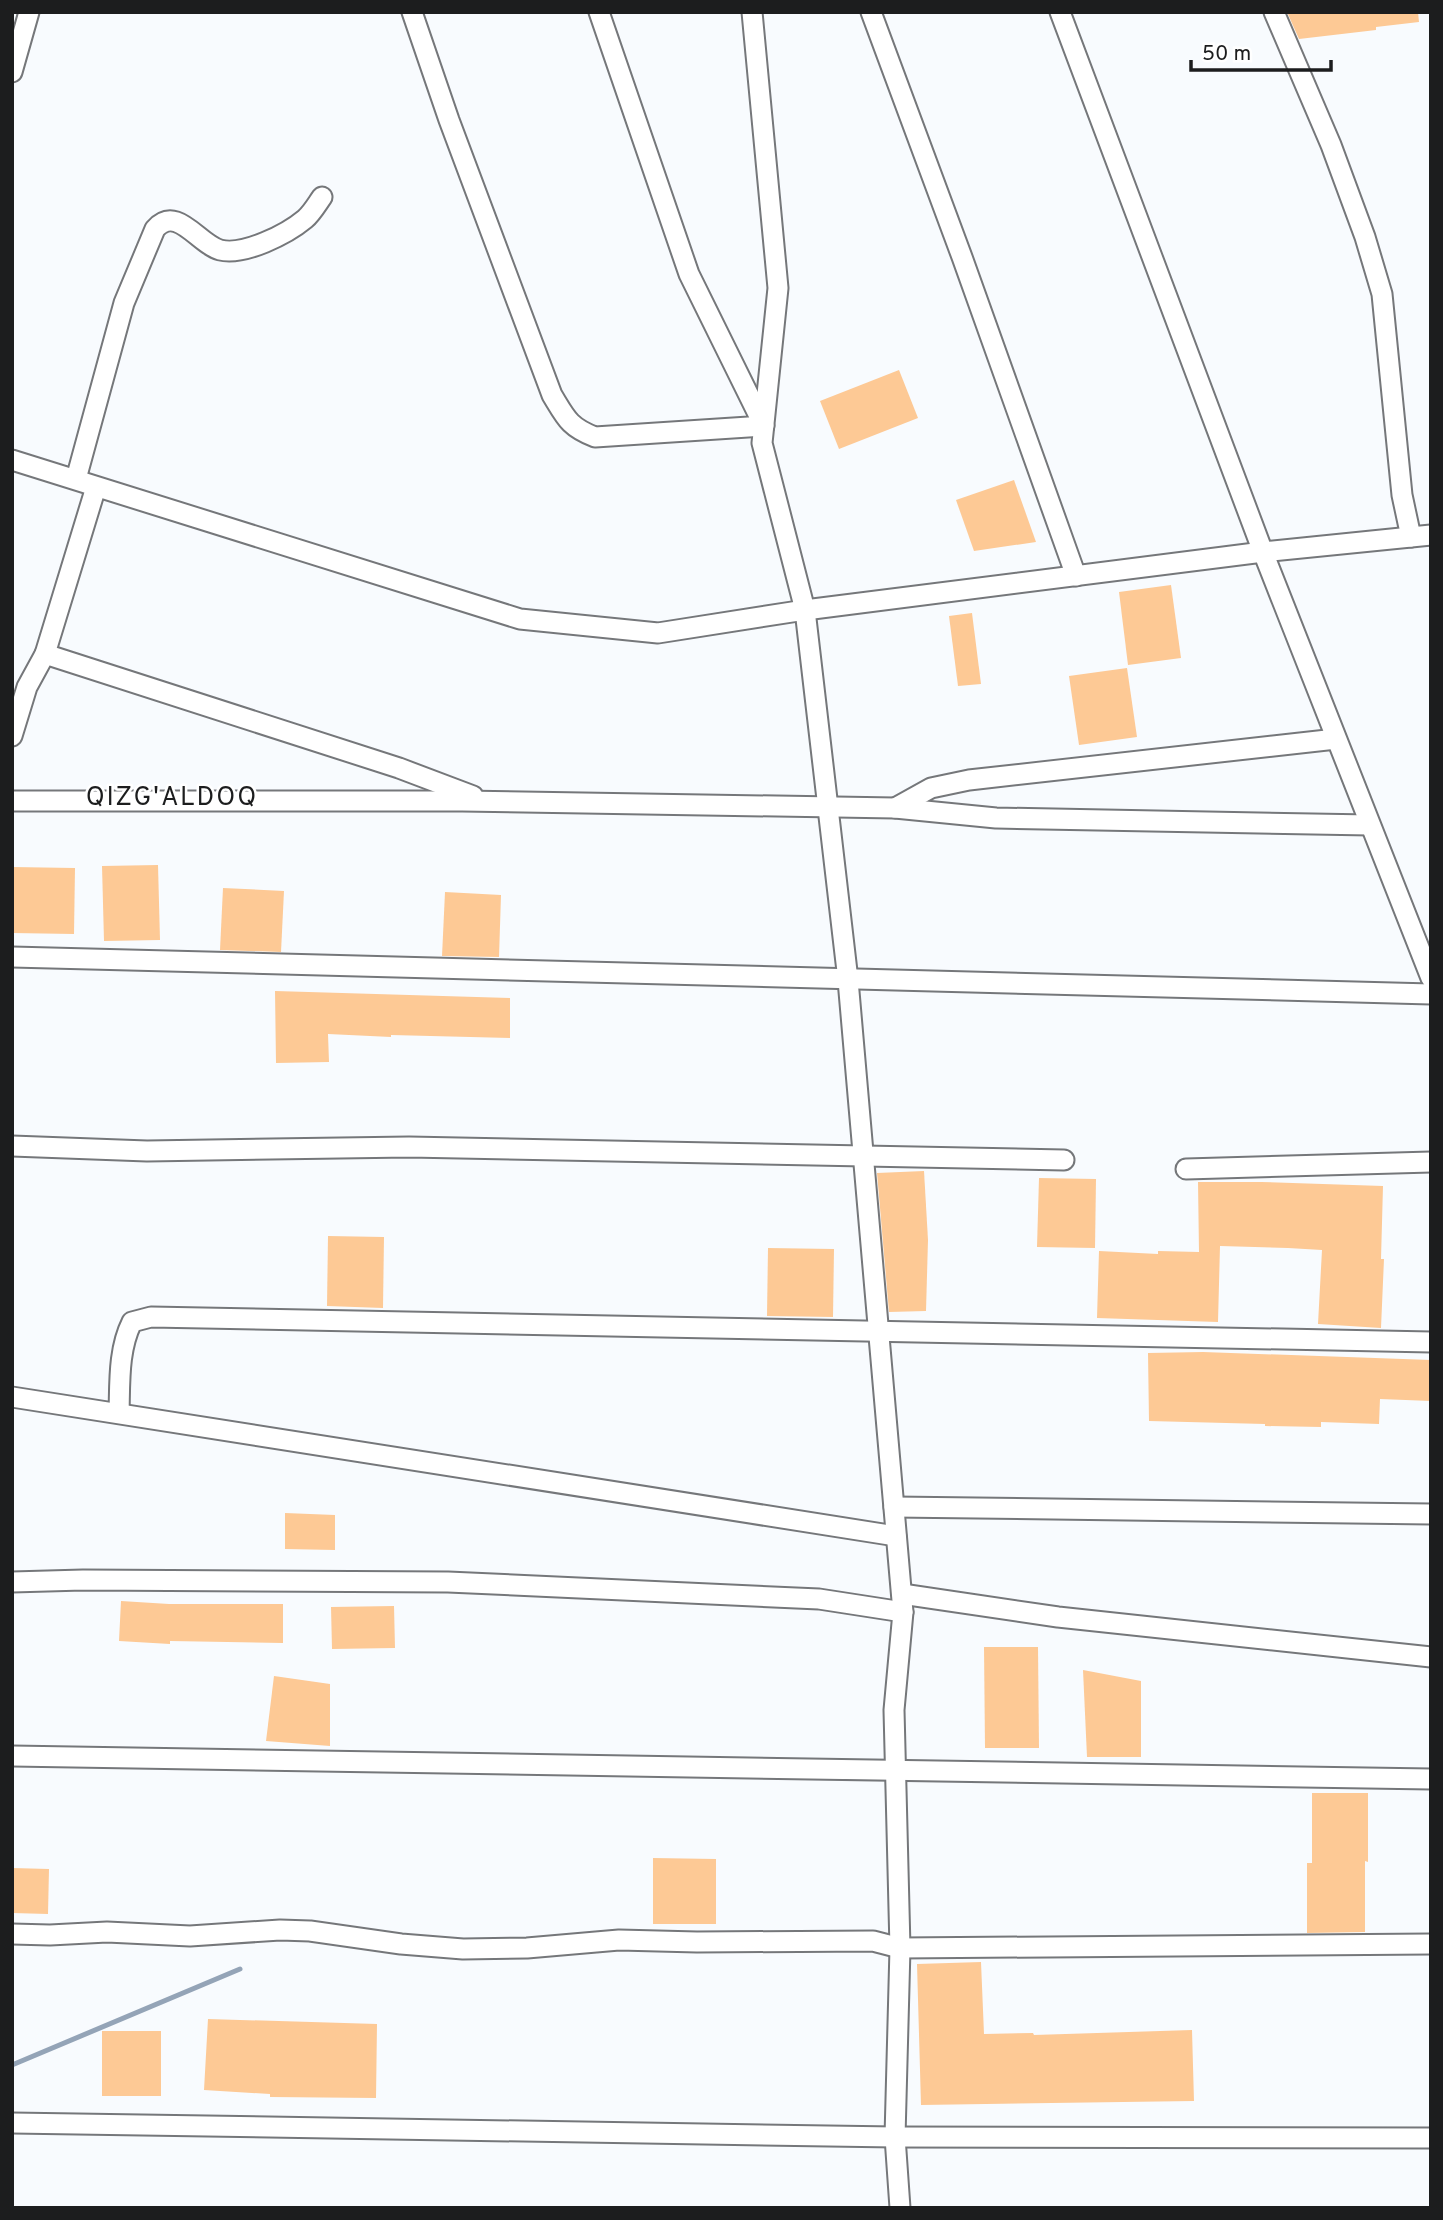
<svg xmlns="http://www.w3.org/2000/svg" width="1443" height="2220" font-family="Overpass,sans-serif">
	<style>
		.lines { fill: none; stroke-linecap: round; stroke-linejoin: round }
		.stream { stroke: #94a4b7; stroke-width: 5 }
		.building { fill: #fdc995 }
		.street-casing { stroke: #75777a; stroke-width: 23 }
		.street { stroke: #fff; stroke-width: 19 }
		.labels { text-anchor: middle; stroke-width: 5; stroke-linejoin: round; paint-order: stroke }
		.quarter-label { font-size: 26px; letter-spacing: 2px; fill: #1c1d1e; stroke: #fff }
	</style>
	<rect width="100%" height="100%" fill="#f8fbfe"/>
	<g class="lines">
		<path class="stream" d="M12 2065 240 1969"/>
	</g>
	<g class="building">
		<path d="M1287 12H1418L1419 22 1376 27V30L1299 39Z"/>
		<path d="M899 370 918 418 839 449 820 401Z"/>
		<path d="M1014 480 1036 542 974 551 956 500Z"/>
		<path d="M1171 585 1181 658 1128 665 1119 592Z"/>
		<path d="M972 613 981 684 958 686 949 616Z"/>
		<path d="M1127 668 1137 737 1079 745 1069 676Z"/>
		<path d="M158 865 160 940 104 941 102 866Z"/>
		<path d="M12 867 75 868 74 934 12 933Z"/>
		<path d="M223 888 284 891 281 952 220 950Z"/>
		<path d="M445 892 501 895 499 957 442 956Z"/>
		<path d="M275 991 510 998V1038L391 1035V1037L328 1034 329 1062 276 1063Z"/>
		<path d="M924 1171 928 1240 926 1311 889 1312 877 1173Z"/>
		<path d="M1039 1178 1096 1179 1095 1248 1037 1247Z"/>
		<path d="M1198 1182H1261L1383 1186 1381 1259H1384L1381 1328 1318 1324 1322 1250 1288 1248 1220 1246 1218 1322 1097 1318 1099 1251 1158 1254V1251L1199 1252Z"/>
		<path d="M328 1236 384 1237 383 1308 327 1306Z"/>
		<path d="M768 1248 834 1249 833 1317 767 1316Z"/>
		<path d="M1203 1352 1431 1360V1401L1380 1399 1379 1424 1321 1422V1427L1265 1426V1424L1149 1421 1148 1353Z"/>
		<path d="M285 1513 335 1515V1550L285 1549Z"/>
		<path d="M121 1601 169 1604H283V1643L170 1641V1644L119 1641Z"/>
		<path d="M394 1606 395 1648 332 1649 331 1607Z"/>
		<path d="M984 1647H1038L1039 1748H985Z"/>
		<path d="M1083 1670 1141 1681V1757H1087Z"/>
		<path d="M274 1676 330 1684V1746L266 1741Z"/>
		<path d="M1312 1793H1368V1862L1365 1861V1932L1307 1933V1863H1312Z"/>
		<path d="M653 1858 716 1859V1924H653Z"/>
		<path d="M12 1868 49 1869 48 1914 12 1913Z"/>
		<path d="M981 1962 984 2034 1033 2033 1034 2035 1192 2030 1194 2101 921 2105 917 1964Z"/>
		<path d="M208 2019 377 2024 376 2098 270 2097V2094L204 2090Z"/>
		<rect x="102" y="2031" width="59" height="65"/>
	</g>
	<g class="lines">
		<g class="street-casing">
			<g id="street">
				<path d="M412 12 449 120 552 395C566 418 569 427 595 437L764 426 689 274 599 12"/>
				<path d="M752 12 778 288 762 443 805 610 848 980 903 1612 894 1710 900 1948 895 2137 900 2208"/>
				<path d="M871 12 962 257 1076 576"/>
				<path d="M1060 12 1263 552 1431 978"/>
				<path d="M1274 12 1331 145 1365 237 1382 294 1402 495 1411 537 1431 535"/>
				<path d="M12 72 29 12"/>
				<path d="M12 460 520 619 658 633 805 610 1263 552 1411 537"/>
				<path d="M76 479 124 303 155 229C177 204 198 244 220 250 244 256 287 234 305 219 312 213 317 204 322 197"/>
				<path d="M96 487 45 654 399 768 473 796"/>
				<path d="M12 736 27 687 45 654"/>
				<path d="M12 801H462L895 808 996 818 1370 825"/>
				<path d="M895 808 931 788 969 780 1336 739"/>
				<path d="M12 957 1431 994"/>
				<path d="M12 1146 147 1151 409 1147 1064 1160"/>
				<path d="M1186 1169 1431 1162"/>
				<path d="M12 1397 896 1536"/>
				<path d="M119 1413C120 1383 118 1350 132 1322L151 1317 1431 1342"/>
				<path d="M894 1507 1431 1514"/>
				<path d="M12 1582 83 1580 448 1582 819 1599 903 1612"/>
				<path d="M902 1594 1058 1617 1431 1657"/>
				<path d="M12 1756 1431 1779"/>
				<path d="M12 1934 50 1935 107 1932 190 1936 280 1930 310 1931 401 1944 463 1949 527 1948 619 1940 697 1942 873 1941 900 1948 1431 1944"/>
				<path d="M12 2123 895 2137 1431 2138"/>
			</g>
		</g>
		<use href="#street" class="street"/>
	</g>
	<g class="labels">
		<g class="quarter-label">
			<text x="172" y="805">QIZG'ALDOQ</text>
		</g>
	</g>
	<rect width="1443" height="2220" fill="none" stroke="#1c1d1e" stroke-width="28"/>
	<path d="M1191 60v10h140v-10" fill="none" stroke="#1c1d1e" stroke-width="3.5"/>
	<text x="1202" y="60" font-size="21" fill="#1c1d1e" stroke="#ffffff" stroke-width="5" paint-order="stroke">50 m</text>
</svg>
